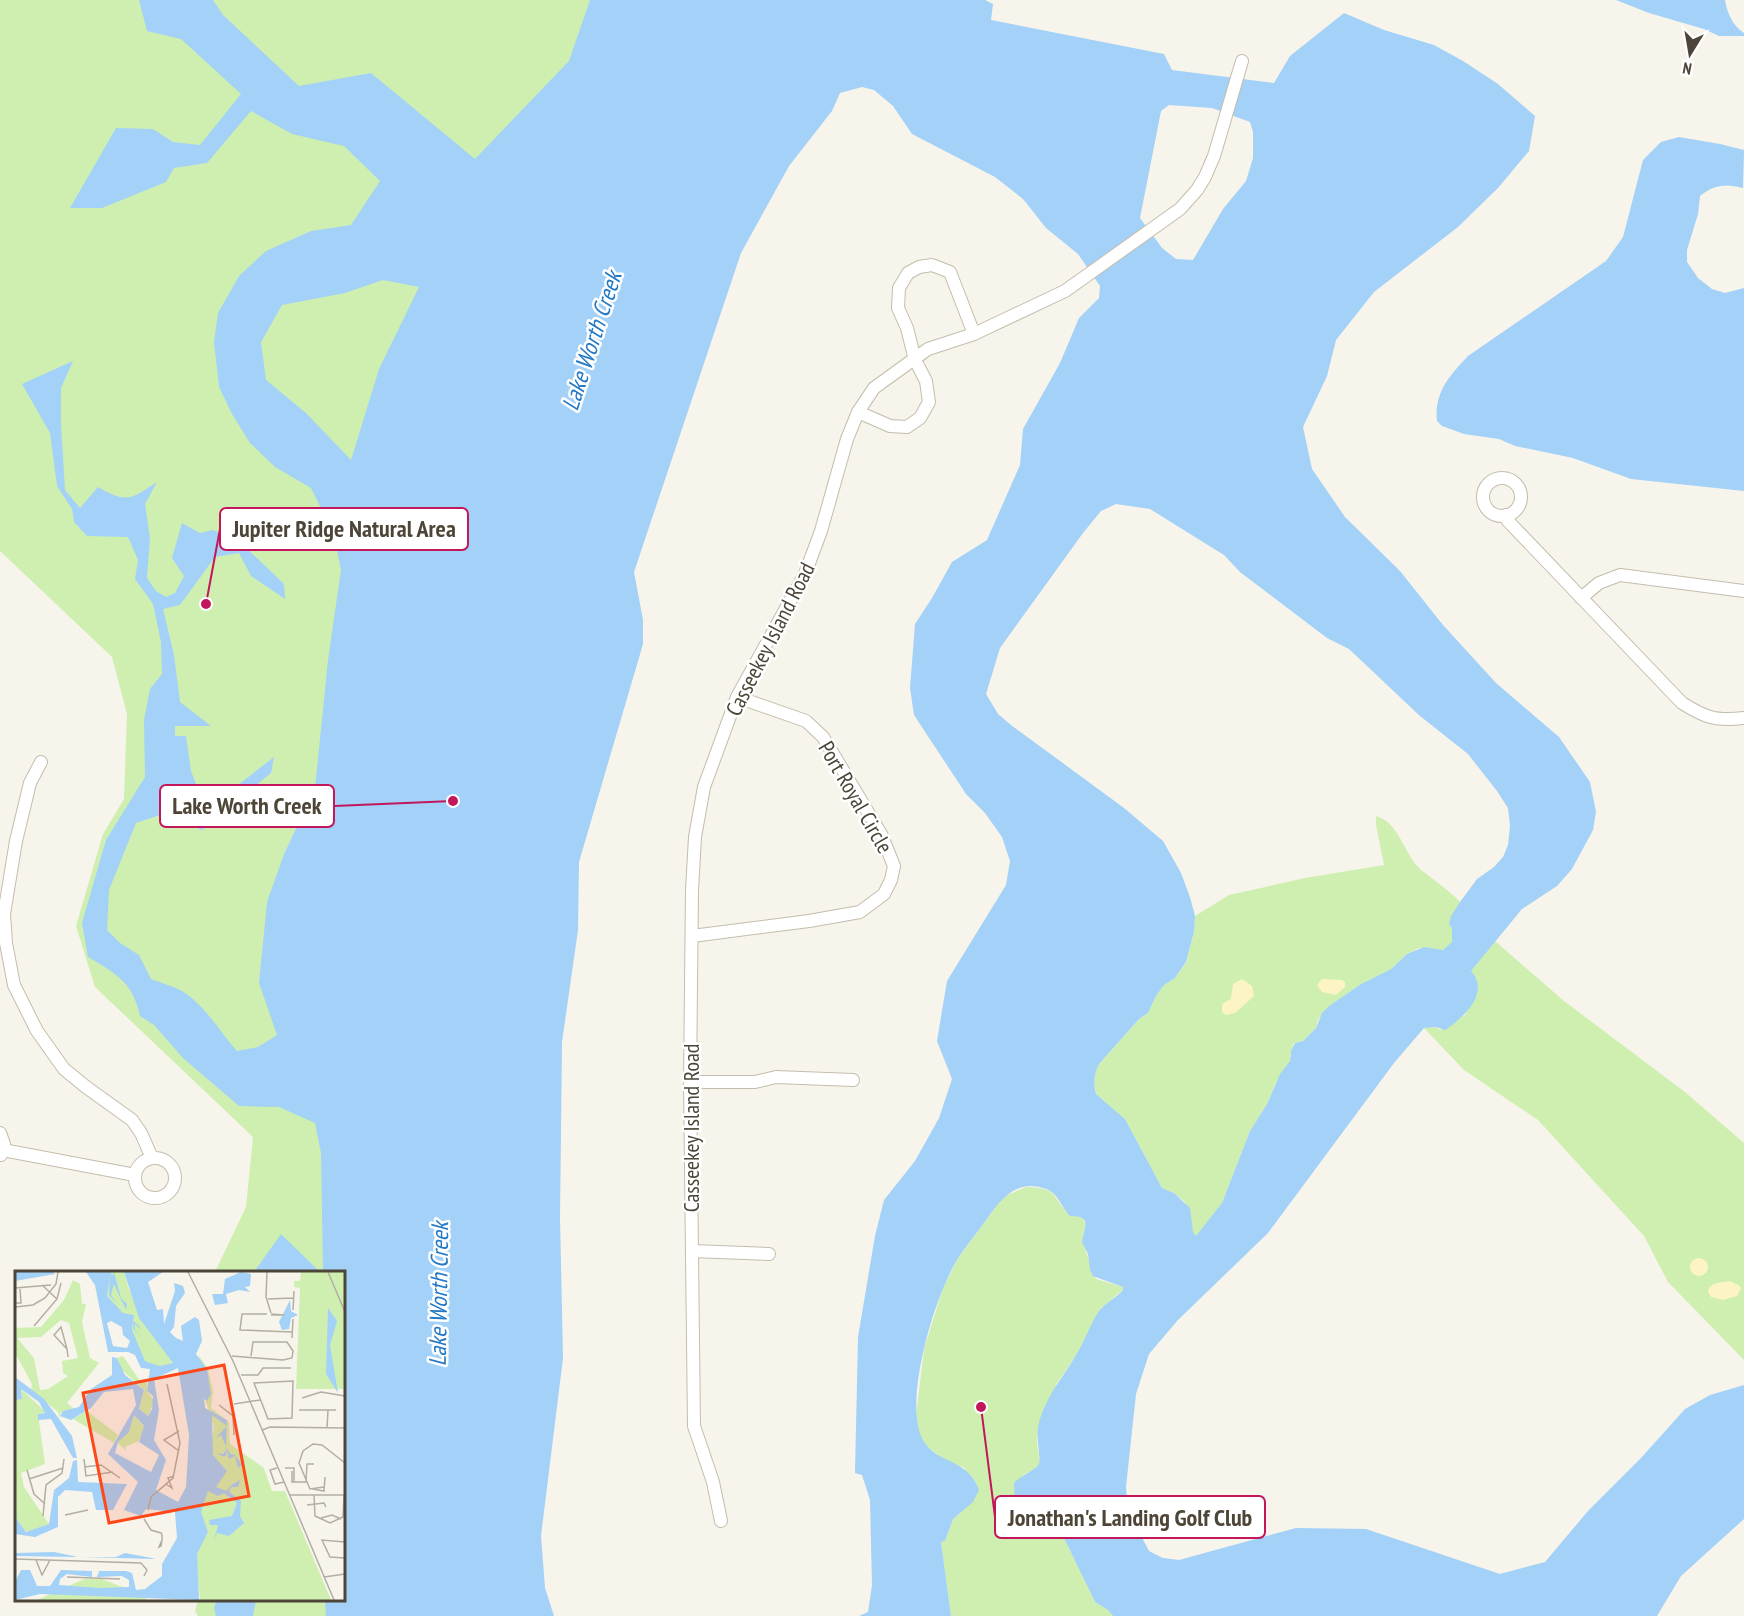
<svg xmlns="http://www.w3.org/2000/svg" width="1744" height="1616" font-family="'PT Sans Narrow',sans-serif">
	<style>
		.green { fill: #cfefb0 }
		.sand { fill: #fdf4c5 }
		.water { fill: #a3d1f8; fill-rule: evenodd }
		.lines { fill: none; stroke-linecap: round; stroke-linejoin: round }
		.minor-casing { stroke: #c4bdac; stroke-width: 14 }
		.minor { stroke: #fff; stroke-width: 12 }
		.labels { text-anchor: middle; stroke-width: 5; stroke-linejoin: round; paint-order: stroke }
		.street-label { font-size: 22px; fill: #4d4537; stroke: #fff }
		.water-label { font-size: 24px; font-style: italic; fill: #2379c6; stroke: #fff }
		.inset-road { fill: none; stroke: #b3aea3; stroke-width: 1.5 }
		.view { fill: #ff481a; fill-opacity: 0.15; stroke: #ff481a; stroke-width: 3 }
		.inset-edge { fill: none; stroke: #4d4537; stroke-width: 3 }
		.leader { fill: none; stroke: #c2185b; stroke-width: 2 }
		.callout-dot { fill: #c2185b; stroke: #fff; stroke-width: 2 }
		.callout { fill: #fff; stroke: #c2185b; stroke-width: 2 }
		.callout-label { font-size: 24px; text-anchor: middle; font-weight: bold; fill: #4d4537 }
	</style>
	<rect width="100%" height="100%" fill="#f7f4eb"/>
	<g class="green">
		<path d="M0 0H617L315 788 284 854 330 1146 334 1272H215L246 1207 253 1137 95 987 76 926 103 834 124 799 127 714 112 657 0 551Z"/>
		<path d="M1376 816C1399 822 1404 854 1420 869 1428 876 1460 898 1462 905 1465 915 1460 931 1459 942L1443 950 1419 948 1407 954 1391 969 1361 984 1329 1006 1318 1020 1316 1028 1303 1041 1294 1043 1290 1056V1061L1275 1084 1267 1104 1250 1131 1222 1203 1199 1235 1194 1236 1185 1202 1174 1193 1162 1188 1125 1119 1096 1094 1094 1081 1095 1072 1099 1064 1139 1019 1148 1013 1156 996 1164 985 1175 978 1186 963 1194 932 1195 916 1229 895 1305 878 1384 865 1376 825Z"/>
		<path d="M1495 941 1564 1001 1685 1092 1744 1143V1360L1668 1282 1644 1236 1538 1120 1464 1070 1424 1028 1436 1027 1440 1030 1465 1015 1477 995 1471 971Z"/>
		<path d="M1026 1187C1059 1188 1051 1196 1070 1216 1075 1216 1079 1215 1083 1219 1088 1225 1083 1231 1083 1237 1083 1248 1093 1268 1096 1279L1123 1287V1290L1101 1308 1077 1354 1057 1383 1038 1428 1037 1442 1040 1463 1037 1468 1023 1475 1024 1508 1042 1513 1054 1523 1063 1536 1095 1602 1108 1610 1113 1616H951L941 1542 945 1541 953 1519 961 1513 965 1468 948 1462 925 1445 919 1433 916 1416 924 1349 943 1288 957 1260 1003 1197Z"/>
		<path d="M198 1600H336L335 1616H198L195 1611Z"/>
	</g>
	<g class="sand">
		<path d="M1242 979 1252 986 1254 996 1235 1013 1226 1015 1222 1012V1004L1231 999 1233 984Z"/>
		<path d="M1322 979 1341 980 1345 982V987L1336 995 1322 992 1317 985Z"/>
		<circle cx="1699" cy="1267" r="9"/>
		<path d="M1730 1281 1740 1286 1741 1289 1737 1296 1723 1300 1711 1297 1708 1292C1710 1281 1722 1283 1730 1281Z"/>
	</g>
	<g class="water">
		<path d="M139 0H213L223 15 299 86 371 73 475 159 569 61 590 0H985L993 4 991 20 1164 54 1172 70 1274 83 1290 56 1344 13 1384 30 1434 45 1463 61 1498 84 1535 116 1529 151 1498 188 1458 227 1374 292 1336 340 1327 376 1303 427 1312 469 1345 517 1400 571 1443 625 1496 683 1559 737 1590 782 1596 812 1593 830 1572 869 1557 886 1522 909 1471 971C1491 993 1463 1018 1445 1030L1436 1027 1424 1028 1394 1063 1268 1233 1178 1320 1149 1354 1136 1394 1126 1487 1128 1511 1149 1551 1163 1558 1179 1560 1296 1528 1366 1529 1500 1574 1545 1562 1588 1511 1641 1458 1685 1409 1710 1395 1744 1385V1519L1681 1576 1657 1616H1113L1108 1610 1095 1602 1063 1536 1054 1523 1042 1513 1015 1505 1014 1483C1019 1477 1037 1469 1039 1464 1041 1458 1036 1438 1038 1428 1043 1400 1062 1379 1076 1355 1085 1341 1090 1324 1099 1311 1104 1304 1117 1297 1123 1290V1287L1093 1276 1090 1270 1088 1254 1082 1242C1084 1227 1093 1216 1070 1216 1061 1207 1059 1194 1046 1189 1013 1177 998 1204 981 1227 973 1238 964 1249 957 1260 935 1297 912 1376 917 1419 922 1469 966 1451 979 1490L973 1502 953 1519 945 1541 941 1542 951 1616H859L868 1612 872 1585 870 1500 862 1475 855 1473 858 1337 875 1236 884 1200 915 1161 939 1118 952 1079 937 1041 947 981 1006 885 1010 861 1002 837 985 813 966 794 914 715 910 688 915 624 932 598 952 562 987 540 1020 465 1023 429 1060 363 1079 318 1099 298 1100 286 1078 254 1046 228 1023 199 995 177 912 134 893 106 874 90 862 87 840 93 832 111 789 166 741 253 634 572 643 620V644L579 862 578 930 562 1042 560 1218 563 1358 541 1536 545 1588 554 1616H326L325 1600H344V1272H323L321 1153 315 1123 279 1107 239 1106 183 1058 154 1025 140 1016C133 982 116 974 88 957L82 923 106 840 145 777 144 720 150 689 162 674 161 642 153 604 135 579 138 560 128 537 87 536 74 522 72 509 57 486 50 433 22 384 73 361 61 388V424L65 490 80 508 98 487C127 504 131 499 157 482L145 504 150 538 147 578 156 591 166 597 175 593 184 576 172 558 182 523 200 533 213 530 238 540 284 584 285 599 251 576 239 553 215 557 180 605 163 609 174 655 180 702 211 726H175V736H186L191 771 200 794 215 803 274 757 271 773 202 830 163 814 136 823 109 890 107 930 120 943 139 955 151 979C161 983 173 986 182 991 206 1006 219 1031 237 1051L258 1047 277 1035 259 983 267 902 284 854 315 788 328 660 341 570 334 535 311 488 275 467 250 443 232 414 219 387 214 342 218 313 239 276 266 251 311 231 351 225 380 181 344 146 292 134 251 111 207 163 174 168 166 182 102 208H70L116 128 153 129 173 142 200 145 241 94 181 39 147 31ZM1169 105 1212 108 1250 122 1253 132V158L1246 181 1223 209 1193 260 1176 259 1162 248 1140 218 1161 111ZM383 280 419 287 379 369 351 460 306 413 266 380 261 342 282 305 345 293ZM1116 504 1150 509 1224 555 1240 572 1327 638 1349 649 1420 716 1468 754 1497 791 1508 808 1510 826 1508 845 1503 857 1494 867 1477 879 1460 902 1451 916 1449 924 1452 928V942L1443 950 1424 947 1407 954 1391 969 1361 984 1329 1006 1322 1013 1316 1028 1303 1041 1295 1043 1291 1051 1290 1061 1280 1074 1267 1104 1250 1131 1222 1203 1196 1236 1193 1232 1190 1208 1174 1193 1162 1188 1125 1119 1096 1094C1093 1082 1094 1074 1099 1064L1139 1019 1148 1013 1156 996 1164 985 1175 978 1186 962 1194 932 1195 916 1190 897 1181 873 1163 841 1124 808 1011 725 998 714 986 694 1000 648 1083 533 1101 511Z"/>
		<path d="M1616 0H1725C1727 13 1733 26 1744 33V36H1719L1704 29 1649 13Z"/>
		<path d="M1679 137 1720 144 1744 150 1743 188C1726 183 1713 185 1700 196L1698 214 1687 250V262L1698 278 1712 289 1725 293 1744 288V491L1631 479 1573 458 1515 446 1499 439 1464 434 1442 426 1437 421C1434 393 1449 376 1468 356L1606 261 1623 237 1643 160 1661 142Z"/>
		<path d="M281 1234 320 1272H254Z"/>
		<path d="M217 1600H256L253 1616H216L214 1608Z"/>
	</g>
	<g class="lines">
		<g class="minor-casing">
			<g id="minor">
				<path d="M858 412 890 426 907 427 920 418 929 402 926 381 915 360 907 328 898 308 899 288 908 273 919 267 932 265 950 272 974 334"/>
				<circle cx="1502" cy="497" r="19"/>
				<path d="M1506 515 1508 521 1682 703C1706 718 1715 721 1744 718"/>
				<path d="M1581 598 1599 583 1620 575 1744 591"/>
				<path d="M41 762 30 783 16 841 4 914 6 943 14 985 37 1031 64 1069 86 1087 132 1120 141 1133 152 1158"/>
				<path d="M692 936 809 921 860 912 884 894 891 880 894 866 881 834 823 737 806 721 737 697"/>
				<path d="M690 1082H755L776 1077 853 1080"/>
				<path d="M0 1133 4 1144 1 1155"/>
				<path d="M3 1150 135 1175"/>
				<circle cx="155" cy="1178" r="20"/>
				<path d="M692 1251 769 1254"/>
				<path d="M721 1521 713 1482 694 1426 690 1082 692 890 695 837 704 787 737 697 805 574 821 531 847 439 858 412 874 388 928 349 974 334 1065 291 1180 209 1197 190 1205 177 1214 156 1242 61"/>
			</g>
		</g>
		<use href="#minor" class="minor"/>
	</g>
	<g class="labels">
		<g class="street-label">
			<text transform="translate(770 639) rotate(-63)" y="8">Casseekey Island Road</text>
			<text transform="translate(856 797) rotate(60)" y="8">Port Royal Circle</text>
			<text transform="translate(691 1128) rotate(-90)" y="8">Casseekey Island Road</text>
		</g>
		<g class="water-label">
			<text transform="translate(592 341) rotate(-72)" y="8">Lake Worth Creek</text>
			<text transform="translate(439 1294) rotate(-89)" y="8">Lake Worth Creek</text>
		</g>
	</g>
	<g transform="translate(15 1271)">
		<rect width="330" height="330" fill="#f7f4eb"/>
		<path d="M73 1H109L114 19 158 93 143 96 129 90ZM286 1H330V118H281L285 17 279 16V10H285ZM58 9 65 13 67 33H71L67 51 75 87 84 92 52 132 59 138 45 142V149L43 141 16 119 17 113 0 82V57L26 56 49 29ZM46 49 54 52 63 87 47 90 48 102 53 105 33 118 25 119 19 87 2 67 26 66ZM108 85 125 110 132 109V120L139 130 133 145 124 138 129 119 107 99 102 87ZM184 85 193 98 198 120 196 137 214 151 215 173 249 197 257 220H270L316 329H185L179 274 199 156 183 105ZM6 118 31 141 23 143 30 193 6 202 9 216 34 253 18 261 9 260 0 246V127H7ZM72 140 103 164 99 172 58 148ZM119 144 129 156 124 170 110 176 111 180 102 171 114 161ZM69 308H87L131 325V329H22Z" fill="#cfefb0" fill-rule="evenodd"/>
		<path d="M0 1H38L40 3 0 10ZM71 1H96L97 5 99 1 106 27 112 33 111 39 99 13 96 24 104 34 94 24 95 6 92 25 108 42 119 44 118 50 123 54 126 59 120 53V59L129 66 119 59 118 51 117 59 130 90 135 92 145 95 158 92 124 47 109 1H148L133 11 142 39 148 38 149 53 160 20 159 12 168 15 170 22 161 35 159 56 155 61 161 67 168 70 166 55 180 46 184 49 187 70 181 83 192 98 196 123 192 130 189 128 190 137 212 149 211 175 215 183 220 184 227 194 223 197 220 185 214 188 212 179 211 185H207L202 182 208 183 212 178 206 164 200 168 212 155 197 144 198 184 212 200 201 216 212 220 215 215 225 209 223 216H216L214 221 226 230 225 245 229 252 214 265 202 262 199 269 203 254H195L194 249 217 245 222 232 209 222 203 225 193 220 186 241 193 261 182 283 184 329 25 323 0 329V311L6 299H15L22 315H35L46 299 77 300V306L52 303 45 308 44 314 84 317 114 316V309L107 305 82 306 84 300H111L117 302 121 319 130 318 147 305V293L162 267 160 241 131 238 126 245 109 239 123 211 93 183 121 134 118 118 89 121 76 137 56 149 45 145 48 140 64 136 76 118 97 104V86L102 87 110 104 129 119 124 138 133 145 137 138 138 125 132 120 135 98 126 97 120 84 113 81H93L80 14ZM96 50 107 56 108 64 115 70 112 77 98 75 92 52ZM163 97 174 164 171 216 163 231 141 219 151 189 139 169 144 139 139 108ZM119 144 129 155 124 171 144 184 136 201 100 182 103 171 114 161ZM226 1 236 3 235 15 230 16 235 21 224 19 211 23 213 32 200 34 197 23H208L210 8ZM275 29 276 40 283 44 276 47 274 58 267 59 264 51ZM313 37 322 50 315 74 323 122 311 103ZM0 106 29 128 57 165 62 187H58L36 148 23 149V143L30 142 24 131 6 118 7 128 0 129ZM62 189 63 211 112 213 98 239H81L77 221 50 219 43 226V256L20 266 0 263V246L11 261 34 253 39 219 54 207 58 190ZM39 281 63 286 0 285V282ZM110 282 142 288 66 286H101Z" fill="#a3d1f8" fill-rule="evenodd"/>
		<path class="inset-road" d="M173 1 218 90 319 329M252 1 251 26 256 42M313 1 330 41M27 14 42 28M0 17 36 14M253 28 278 27M0 32H6L5 18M0 36 18 34 30 27 41 13 43 1M278 39 279 20M252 43H227L225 59 277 61M256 43 269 44H256M19 55 42 28 46 12M277 67 278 48M52 78 46 56 39 64 52 78 53 86M217 85 268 89 277 87 278 80 272 71H238L236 85M226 104H243L248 97H276M278 110 277 147 253 148 239 112ZM287 127 306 121 330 125M219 133 245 129M204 134 218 145 219 164M284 139H321M312 157 313 139M247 159 255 156 330 157M164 160 149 169 164 180M69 188 71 205 98 201M69 196 86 194 105 207M262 197 255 199 260 213 269 211M270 197H279V211M12 199 19 223 30 233M277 200V211H291L292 193H299M14 208 48 197M151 213 157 217 153 207 159 205M309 216 295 218 284 192 288 180 298 173 307 174 330 192M298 218 309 220 310 206M274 224H329M299 224 300 245 315 252 328 246 329 224M292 234 309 232 311 236M133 239 136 226 158 207 165 172 152 113M50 244 73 239M28 245 31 214 47 202 49 188M306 247 317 244 326 248M129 248 136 259 146 262 147 264V269L146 275 144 276 147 269M330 271 307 269 315 286 330 287M0 288 126 292 132 299 129 305M21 289 27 304 35 289M52 306 105 308M309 306 330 303"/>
		<path class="view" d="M209 94 234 225 94 252 68 122Z"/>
		<rect width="330" height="330" class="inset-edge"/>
	</g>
	<path class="leader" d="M206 604L220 529M453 801L334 806M981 1407L995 1517"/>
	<g class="callout-dot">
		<circle cx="206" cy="604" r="6"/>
		<circle cx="453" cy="801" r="6"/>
		<circle cx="981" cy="1407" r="6"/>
	</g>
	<g class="callout">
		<rect x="220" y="508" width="248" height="42" rx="6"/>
		<rect x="160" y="785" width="174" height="42" rx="6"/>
		<rect x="995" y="1496" width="270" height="42" rx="6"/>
	</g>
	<g class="callout-label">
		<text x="344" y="537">Jupiter Ridge Natural Area</text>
		<text x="247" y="814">Lake Worth Creek</text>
		<text x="1130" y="1526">Jonathan's Landing Golf Club</text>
	</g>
	<g transform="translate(1690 54) rotate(191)" stroke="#ffffff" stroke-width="4.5" paint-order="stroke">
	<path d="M0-4.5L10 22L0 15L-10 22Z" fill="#4d4537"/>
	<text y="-9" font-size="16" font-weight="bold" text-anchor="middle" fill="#4d4537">N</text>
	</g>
</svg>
